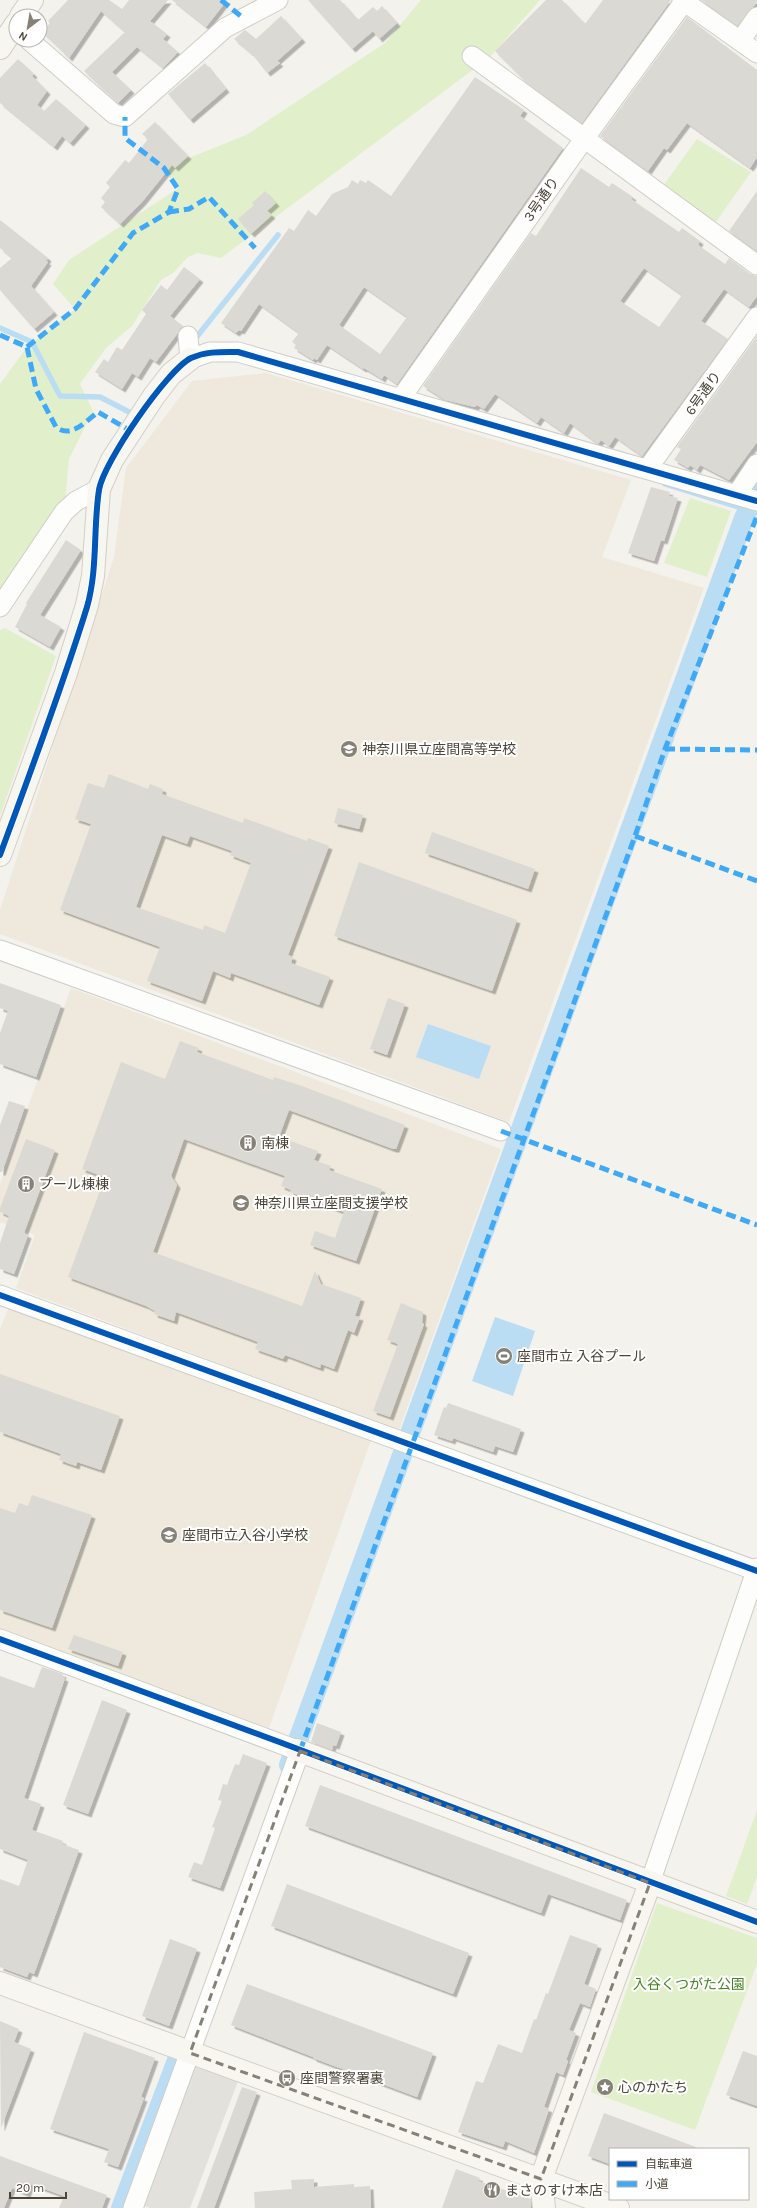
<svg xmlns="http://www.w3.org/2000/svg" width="757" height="2208" font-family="Karla,'Noto Sans JP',sans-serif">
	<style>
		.education { fill: #eee9dc }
		.green { fill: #e1f0cb }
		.parking { fill: #e3e1dc }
		.water { fill: #bbddf4 }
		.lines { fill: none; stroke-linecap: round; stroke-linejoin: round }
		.stream { stroke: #bbddf4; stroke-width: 5.5 }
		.canal { stroke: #bbddf4; stroke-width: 20 }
		.building { fill: #dbd9d3; fill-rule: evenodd; filter: url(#shadow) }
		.street-casing { stroke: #cfcdc7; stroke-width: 21 }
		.secondary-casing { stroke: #d3cfc4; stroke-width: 24 }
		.street { stroke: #fdfdfc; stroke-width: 19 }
		.secondary { stroke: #f7f6f1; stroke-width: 22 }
		.quiet { stroke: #3fa9f5; stroke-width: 5; stroke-dasharray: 10 5; stroke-linecap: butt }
		.cycleway-casing { stroke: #fff; stroke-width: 8 }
		.cycleway { stroke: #0057b8; stroke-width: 6 }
		.marked { fill: none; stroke: #868177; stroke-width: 3; stroke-dasharray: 8 5; stroke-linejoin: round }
		.labels { text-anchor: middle; stroke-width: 4; stroke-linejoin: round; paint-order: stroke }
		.street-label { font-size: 14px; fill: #4b4437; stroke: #fff }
		.poi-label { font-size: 14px; fill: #4b4437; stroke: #fff; text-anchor: start }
		.park-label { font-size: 14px; fill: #488424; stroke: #fff }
	</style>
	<defs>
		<filter id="shadow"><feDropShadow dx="3.5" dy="3.5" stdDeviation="0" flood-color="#0004"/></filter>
	</defs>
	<rect width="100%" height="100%" fill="#f3f2ed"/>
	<g class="education">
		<path d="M266 373 631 480 602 557 704 588 509 1122 0 934V910L114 557 126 468 192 381Z"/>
		<path d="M71 988 501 1149 399 1430 16 1288 35 1235 0 1222V1184Z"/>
		<path d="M9 1307 371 1440 269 1728 0 1630V1329Z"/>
	</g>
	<g class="green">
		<path d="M421 0H540L490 57 221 258 198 253 188 257 173 273 161 280 132 326 106 348 80 384 93 411 69 459 65 503 0 595V384L27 347 75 309 53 284 69 260 177 189 164 168 246 135 385 43Z"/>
		<path d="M697 139 751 172 716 222 663 186Z"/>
		<path d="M690 498 731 511 707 577 664 563Z"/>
		<path d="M5 628 56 656 0 816V630Z"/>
		<path d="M757 1810V1877L747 1904 726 1896Z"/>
		<path d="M657 1903 757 1938V1964L695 2130 591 2092Z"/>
	</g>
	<path class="parking" d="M191 2063 238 2081 190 2208H150L140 2204Z"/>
	<g class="water">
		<path d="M428 1024 491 1046 479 1079 416 1057Z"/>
		<path d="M495 1317 535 1331 513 1396 472 1381Z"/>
	</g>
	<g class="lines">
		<g class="stream">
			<path d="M0 328 32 342 60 396 100 397 133 414 136 412"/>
			<path d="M195 339 278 235"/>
			<path d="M665 484 748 510"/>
		</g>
		<g class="canal">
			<path d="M289 1765 744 518 757 492"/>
			<path d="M121 2208 179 2055"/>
		</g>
	</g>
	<g class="building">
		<path d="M68 0H109L122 9 129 0H168L150 21 167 34 163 39 178 52 163 68 137 47 112 72 131 90 118 103 84 71 125 32 101 11 69 58 42 32 50 23 48 21Z"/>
		<path d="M172 0H227L206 27Z"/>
		<path d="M308 0H340L358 20 373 7 377 11 382 6 397 23 379 39 373 31 352 49Z"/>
		<path d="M546 0H562L585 24 603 0H671L582 123 528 84 495 51Z"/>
		<path d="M701 0H757V2L737 26Z"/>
		<path d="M281 16 302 39 277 61 280 63 267 73 253 55 234 39 245 30 256 39Z"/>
		<path d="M687 17 757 70V157L750 168 687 123 667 150 664 148 648 171 600 136Z"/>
		<path d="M18 59 34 74 32 76 47 91 37 105 44 111 56 99 86 125 70 143 62 136 54 147 0 103V78Z"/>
		<path d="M205 63 226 89 190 120 168 94Z"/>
		<path d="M475 77 524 110 520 116 563 148 397 384 384 375 382 379 364 368 363 369 327 345 317 360 314 358 313 360 294 348 296 345 292 342 299 333 259 304 241 331 239 330 236 333 221 323 289 228 294 231 308 210 316 216 332 194 348 187 352 180 358 184 360 180 366 183 368 180 391 196ZM364 287 407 317 380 354 339 325Z"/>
		<path d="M155 122 188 156 175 168 172 165 142 202 120 224 101 207 105 202 101 198 110 187 106 183 125 160 129 163 148 139 142 134Z"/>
		<path d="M581 168 609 187 612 183 633 197 631 199 679 232 682 228 700 241 698 245 725 264 729 258 750 274 757 276V296L749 307 724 289 701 321 728 339 642 456 615 437 609 446 601 440 598 444 570 423 564 433 541 417 537 423 495 394 484 409 477 405 475 407 445 400 423 386 531 233 536 236ZM644 268 682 295 659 327 620 301Z"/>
		<path d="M265 191 276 203 267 211 272 215 251 234 238 219 254 205 252 203Z"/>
		<path d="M757 191V251L729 231Z"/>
		<path d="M0 220 48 258 46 261 48 262 31 286 54 312 34 329 0 290V268L12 258 0 248Z"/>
		<path d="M184 267 200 279 170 316 183 326 156 362 150 358 138 377 132 373 122 389 95 372 104 359 108 362 117 347 122 350 146 314 142 310 161 285 167 290Z"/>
		<path d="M757 336V442L729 480 700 465 697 470 690 465 688 468 674 460 681 449 677 447Z"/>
		<path d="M651 487 670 492 669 496 678 498 664 541 661 540 654 561 628 553Z"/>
		<path d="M66 540 81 550 40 615 61 627 50 647 15 627 27 604 26 603Z"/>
		<path d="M109 774 148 789 150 784 163 789 162 794 243 823 244 818 307 841 308 838 329 846 288 955 293 957 291 963 330 977 319 1005 231 973 230 978 213 971 202 1001 147 981 160 947 60 910 91 824 75 819 88 783 104 788ZM162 835 187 844 190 836 232 851 230 855 251 863 225 933 204 925 203 930 136 907Z"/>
		<path d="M338 808 363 815 359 829 334 823Z"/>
		<path d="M432 832 535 869 528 889 425 853Z"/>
		<path d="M359 862 517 920 492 991 334 936Z"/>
		<path d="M0 983 61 1005 36 1077 0 1064V1033L8 1011 0 1008Z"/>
		<path d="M388 998 405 1004 387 1055 370 1049Z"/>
		<path d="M180 1041 199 1048 197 1052 273 1080 274 1077 302 1086 405 1125 396 1149H393L289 1110 279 1137 318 1151 314 1160 331 1166 329 1170 382 1189 356 1261 310 1245 315 1231 335 1238 344 1212 290 1192 291 1190 281 1186 285 1176 184 1139 171 1176 177 1185 153 1252 302 1306 315 1271 321 1284 361 1298 355 1316 360 1317 354 1333 348 1330 334 1369 321 1364 320 1368 285 1355 283 1359 255 1349 258 1342 176 1312 174 1321 154 1314 155 1311 146 1306 68 1277 105 1177 82 1169 121 1062 165 1079Z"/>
		<path d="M9 1101 25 1106 2 1172H0V1125Z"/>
		<path d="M26 1139 55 1150 24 1233 28 1235 14 1274 0 1269V1243L9 1216 0 1212V1208Z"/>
		<path d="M401 1303 423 1312 422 1323 424 1324 390 1417 373 1411 398 1344 387 1340Z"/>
		<path d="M0 1374 120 1416 101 1470 77 1462 76 1466 59 1460 61 1454 0 1432Z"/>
		<path d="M448 1403 521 1429 513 1452 495 1446 493 1452 453 1438 452 1441 434 1435 444 1407 446 1408Z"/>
		<path d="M32 1495 92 1515 52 1628 0 1610V1508L15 1513 19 1503 28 1506Z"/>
		<path d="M74 1635 123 1652 118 1666 68 1649Z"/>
		<path d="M42 1667 63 1674 62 1677 65 1678 24 1798 41 1804 32 1830 63 1841 62 1844 79 1850 34 1974 29 1972 27 1977 0 1967V1879L19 1886 28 1860 0 1849V1676L34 1688Z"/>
		<path d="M102 1700 127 1710 88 1814 63 1805Z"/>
		<path d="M317 1723 341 1732 336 1746 333 1745 332 1750 311 1742Z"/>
		<path d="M243 1754 267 1763 220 1888 188 1877 194 1862 202 1865 215 1828 212 1827 222 1801 218 1800 223 1784 227 1785 235 1764 239 1765Z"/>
		<path d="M320 1785 627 1900 620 1920 548 1894 541 1913 305 1826Z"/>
		<path d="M287 1884 469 1953 453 1994 271 1926Z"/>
		<path d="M570 1935 598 1945 584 1984 596 1989 590 2007 580 2003 569 2030 576 2033 566 2060 568 2061 563 2075 556 2072 544 2107 549 2109 534 2153 505 2141 503 2147 458 2132 476 2081 483 2083 498 2044 522 2053 534 2019 536 2020 546 1993 548 1994Z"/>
		<path d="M170 1939 197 1949 169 2026 142 2016Z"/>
		<path d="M247 1984 433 2053 417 2097 313 2058V2057L231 2025Z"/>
		<path d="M0 2021 19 2029 14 2042 31 2049 1 2128Z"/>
		<path d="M84 2032 155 2058 141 2097 144 2098 118 2167 104 2162 109 2149 50 2129Z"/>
		<path d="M743 2051 757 2056V2106L726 2095Z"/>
		<path d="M242 2087 257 2092 214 2208H197Z"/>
		<path d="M604 2113 696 2147V2149H610V2164L588 2156Z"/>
		<path d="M0 2156 107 2195 102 2208H59L64 2196 31 2184 27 2194 12 2188 4 2208H0Z"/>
		<path d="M456 2169 480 2178 478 2181 531 2199V2208H442Z"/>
		<path d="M314 2179V2187L354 2184V2187L370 2186 371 2208H255L254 2192 292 2189 291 2180Z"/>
	</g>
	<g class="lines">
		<g class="street-casing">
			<g id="street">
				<path d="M682 0 757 53"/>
				<path d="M29 40 114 114 125 117 225 28 278 0"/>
				<path d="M740 41 757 17"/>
				<path d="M472 56 757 265"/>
				<path d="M188 336 190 359 210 352H238L757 501"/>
				<path d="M401 398 584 139 684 2"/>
				<path d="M648 468 757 317"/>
				<path d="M737 494 757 464"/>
				<path d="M0 607 64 512 76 501 99 489"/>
				<path d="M0 950 501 1131"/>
				<path d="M0 1295 757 1571"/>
				<path d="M0 1639 297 1750"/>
				<path d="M650 1883 757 1568"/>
				<path d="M133 2208 300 1751"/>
			</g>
		</g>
		<g class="secondary-casing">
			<g id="secondary">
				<path d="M21 16 32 0"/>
				<path d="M0 48 16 24"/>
				<path d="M0 855 66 673 87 605 93 576 99 489 112 460 154 396 171 374 190 359"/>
				<path d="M297 1750 757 1922"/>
				<path d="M0 1983 618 2208"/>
				<path d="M544 2208 541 2179 650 1883"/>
			</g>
		</g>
		<use href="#street" class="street"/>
		<use href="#secondary" class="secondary"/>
		<g class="quiet">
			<path d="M221 0 242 17"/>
			<path d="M169 212 189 209 209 197 255 248"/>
			<path d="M0 335 27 347 36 389 56 427C71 439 86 421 98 412L131 431"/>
			<path d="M27 347 75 309 133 233 169 212 178 189 164 168 125 138V117"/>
			<path d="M665 749 757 750"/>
			<path d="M635 836 757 881"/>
			<path d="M501 1131 757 1225"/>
			<path d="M300 1751 635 836 665 749 757 516"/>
		</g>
		<g class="cycleway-casing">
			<g id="cycleway">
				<path d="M0 855C30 773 61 691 87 607 98 569 93 529 99 490 103 463 167 370 191 358 207 351 222 352 238 352L757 501"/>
				<path d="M0 1295 757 1571"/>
				<path d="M0 1639 282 1743 757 1922"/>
			</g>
		</g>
		<use href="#cycleway" class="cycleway"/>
	</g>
	<path class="marked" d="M300 1751 650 1883 541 2179 190 2053Z"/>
	<defs>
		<g id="school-disc" transform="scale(0.9)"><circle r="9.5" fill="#868177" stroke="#fff"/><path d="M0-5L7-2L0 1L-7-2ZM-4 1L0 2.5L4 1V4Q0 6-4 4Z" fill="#fff"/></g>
		<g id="building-disc" transform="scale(0.9)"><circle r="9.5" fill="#868177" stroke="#fff"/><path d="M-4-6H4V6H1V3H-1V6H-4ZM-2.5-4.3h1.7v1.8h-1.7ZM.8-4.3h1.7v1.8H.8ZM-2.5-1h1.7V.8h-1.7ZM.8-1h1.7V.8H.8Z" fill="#fff"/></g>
		<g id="stadium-disc" transform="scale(0.9)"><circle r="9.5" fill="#868177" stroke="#fff"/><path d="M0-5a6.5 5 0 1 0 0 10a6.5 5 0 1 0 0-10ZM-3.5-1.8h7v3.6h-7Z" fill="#fff"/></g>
		<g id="bus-disc" transform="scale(0.9)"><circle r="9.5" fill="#868177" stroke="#fff"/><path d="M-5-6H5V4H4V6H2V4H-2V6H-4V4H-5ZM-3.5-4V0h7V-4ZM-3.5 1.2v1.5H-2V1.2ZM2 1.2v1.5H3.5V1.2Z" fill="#fff"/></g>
		<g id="sight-disc" transform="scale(0.9)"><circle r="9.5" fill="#868177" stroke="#fff"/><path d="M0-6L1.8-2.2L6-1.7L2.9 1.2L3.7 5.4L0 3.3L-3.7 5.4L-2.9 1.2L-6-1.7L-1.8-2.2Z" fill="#fff"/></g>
		<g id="restaurant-disc" transform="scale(0.9)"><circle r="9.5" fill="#868177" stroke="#fff"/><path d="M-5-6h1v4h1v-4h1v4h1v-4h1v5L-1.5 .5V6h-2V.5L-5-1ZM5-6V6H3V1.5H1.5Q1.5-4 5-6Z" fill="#fff"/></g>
	</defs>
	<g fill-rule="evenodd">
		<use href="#school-disc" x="349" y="749"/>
		<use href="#building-disc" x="248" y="1143"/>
		<use href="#building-disc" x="26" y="1184"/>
		<use href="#school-disc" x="241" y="1203"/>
		<use href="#stadium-disc" x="504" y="1356"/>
		<use href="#school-disc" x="169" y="1535"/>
		<use href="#bus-disc" x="287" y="2078"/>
		<use href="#sight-disc" x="605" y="2087"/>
		<use href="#restaurant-disc" x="492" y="2190"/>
	</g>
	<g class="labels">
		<g class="street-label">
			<text transform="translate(541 199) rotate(-55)" y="5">3号通り</text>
			<text transform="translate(703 393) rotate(-54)" y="5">6号通り</text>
		</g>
		<g class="poi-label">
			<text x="362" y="754">神奈川県立座間高等学校</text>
			<text x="261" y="1148">南棟</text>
			<text x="39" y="1189">プール棟棟</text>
			<text x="254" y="1208">神奈川県立座間支援学校</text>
			<text x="517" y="1361">座間市立 入谷プール</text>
			<text x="182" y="1540">座間市立入谷小学校</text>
			<text x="300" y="2083">座間警察署裏</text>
			<text x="618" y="2092">心のかたち</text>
			<text x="505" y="2195">まさのすけ本店</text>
		</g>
		<g class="park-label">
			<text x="689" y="1989">入谷くつがた公園</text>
		</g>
	</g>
	<rect x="609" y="2148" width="140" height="52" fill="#ffffff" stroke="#b7b4af"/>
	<rect x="617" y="2161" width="20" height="6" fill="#0057b8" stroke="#b7b4af"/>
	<text x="645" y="2168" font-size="12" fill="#4b4437">自転車道</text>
	<rect x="617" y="2181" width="20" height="6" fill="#3fa9f5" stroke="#b7b4af"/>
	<text x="645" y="2188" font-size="12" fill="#4b4437">小道</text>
	<g transform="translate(28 28) rotate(211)"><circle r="19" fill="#ffffff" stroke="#b7b4af"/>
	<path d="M0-3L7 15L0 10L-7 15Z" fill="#868177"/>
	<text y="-6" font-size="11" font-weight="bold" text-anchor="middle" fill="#4b4437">N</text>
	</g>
	<path d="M10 2192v6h56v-6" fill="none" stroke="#4b4437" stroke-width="2"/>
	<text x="16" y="2192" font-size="12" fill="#4b4437" stroke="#ffffff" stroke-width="3" paint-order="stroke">20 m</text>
</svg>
